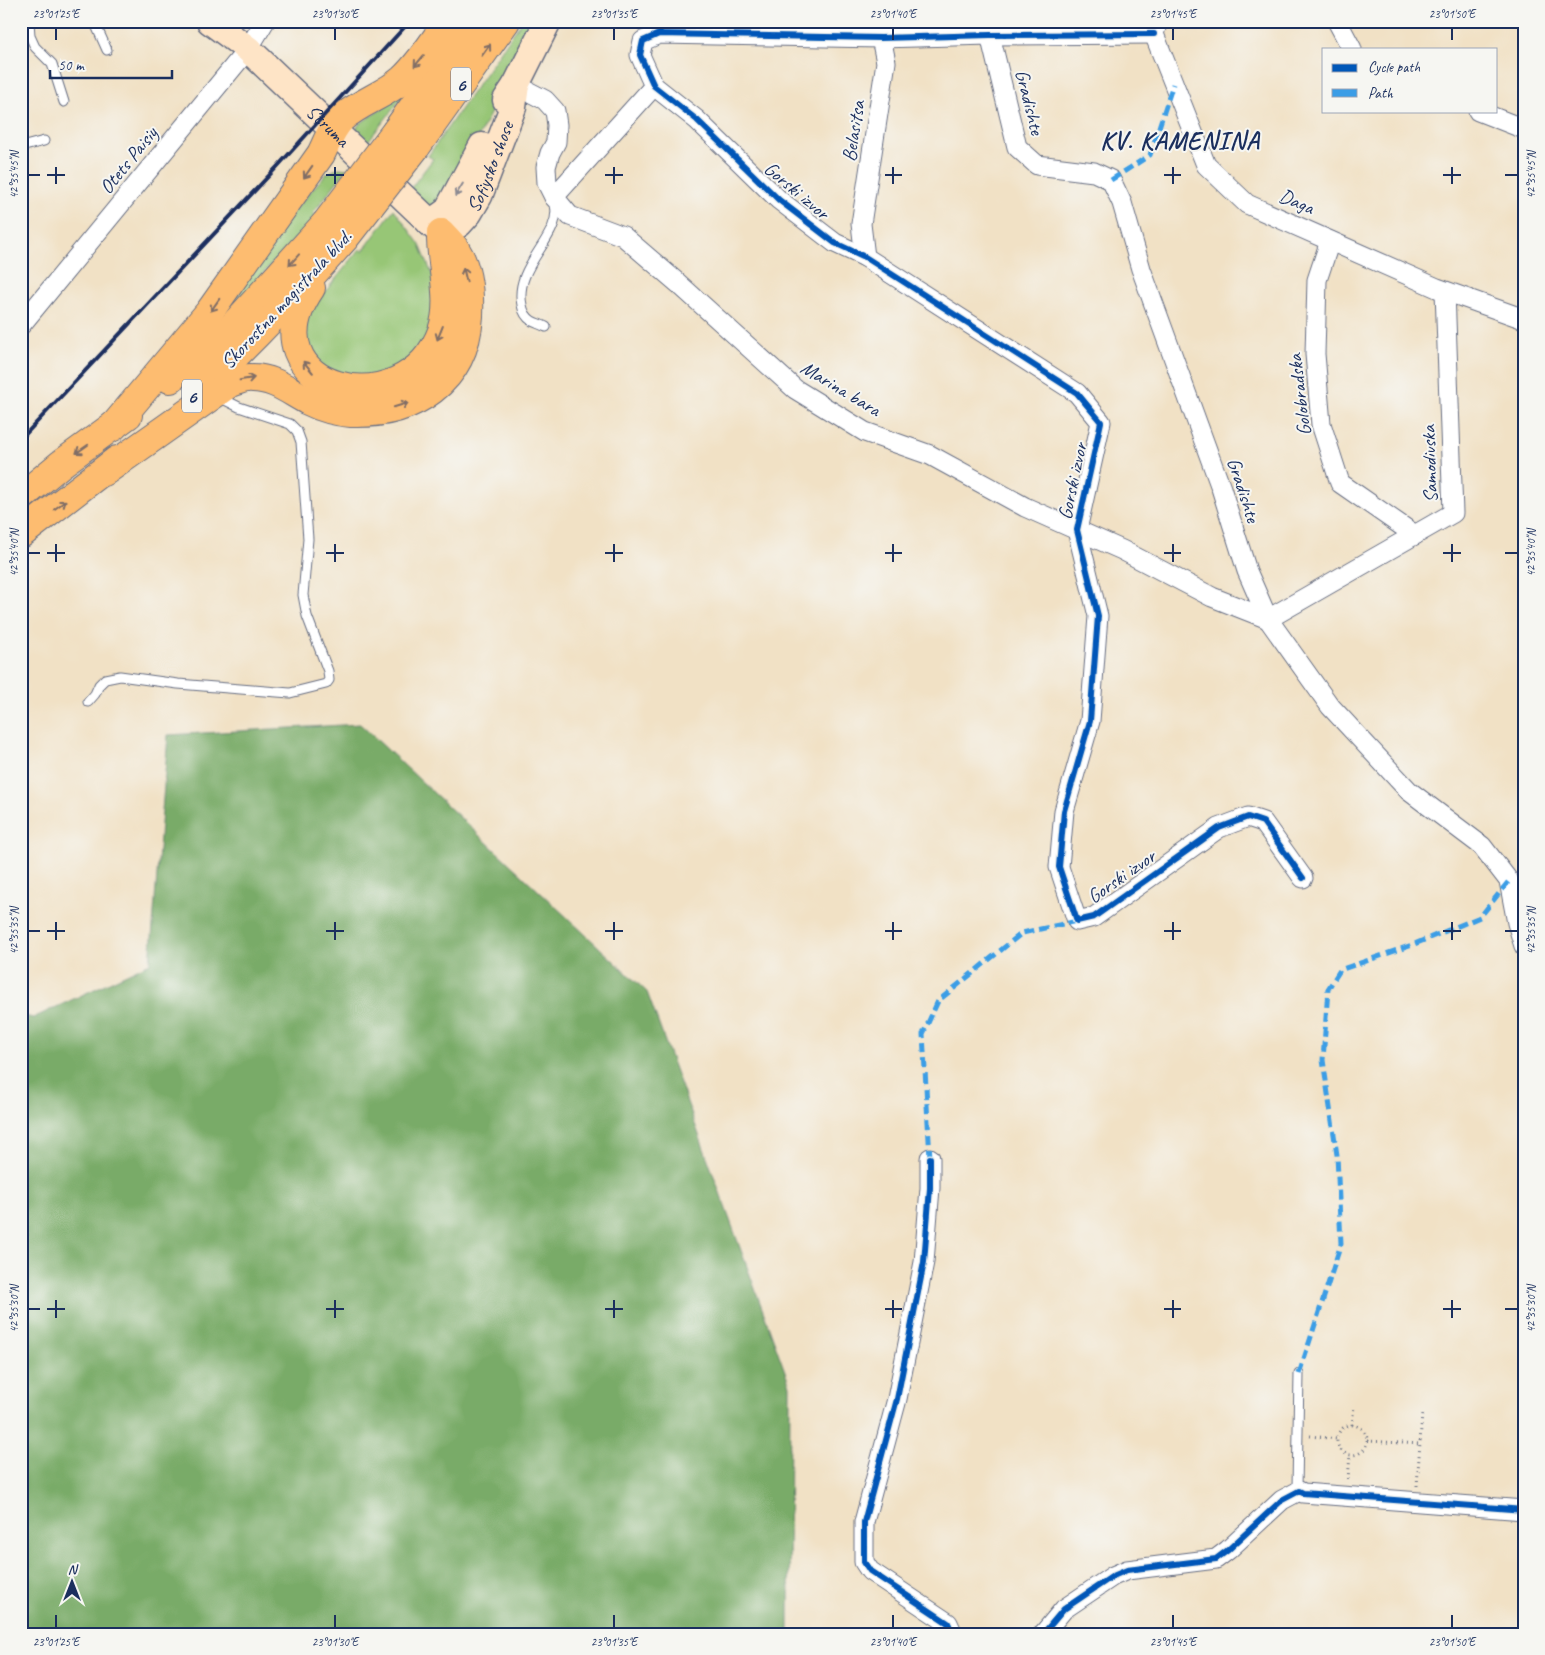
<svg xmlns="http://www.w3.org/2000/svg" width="1545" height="1655" font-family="Caveat,sans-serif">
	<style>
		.green { fill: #97c676; stroke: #597a6a }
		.forest { fill: #79ab67; stroke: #4a6d62 }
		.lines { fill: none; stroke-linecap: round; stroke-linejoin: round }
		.service-casing { stroke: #666d82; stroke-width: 11 }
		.minor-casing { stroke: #666d82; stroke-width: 21 }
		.secondary-casing { stroke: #666d82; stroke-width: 29 }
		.trunk-casing { stroke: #666d82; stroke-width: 30 }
		.path { stroke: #666d82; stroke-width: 3; stroke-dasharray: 1 4; stroke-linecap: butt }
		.service { stroke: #fff; stroke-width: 9 }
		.minor { stroke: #fff; stroke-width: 19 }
		.secondary { stroke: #fee4c6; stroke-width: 26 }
		.trunk { stroke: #fdbc70; stroke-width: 28 }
		.rail { stroke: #1b2f5e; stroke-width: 4 }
		.trunk-bridge-casing { stroke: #666d82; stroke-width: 30; stroke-linecap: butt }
		.trunk-bridge { stroke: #fdbc70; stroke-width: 28 }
		.quiet { stroke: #3b9de6; stroke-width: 5; stroke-dasharray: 10 5; stroke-linecap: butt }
		.cycleway-casing { stroke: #f6f6f2; stroke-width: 9 }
		.cycleway { stroke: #0057b8; stroke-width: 6 }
		.oneway { stroke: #816e66 }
		.oneway2 { stroke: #8c8a92 }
		.ticks { fill: none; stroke: #1b2f5e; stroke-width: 2 }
		.labels { text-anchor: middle; stroke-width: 4; stroke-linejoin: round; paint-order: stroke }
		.shield { fill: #f6f6f2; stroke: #5d6b8a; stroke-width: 1 }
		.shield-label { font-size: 19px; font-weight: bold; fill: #1b2f5e }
		.street-label { font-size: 20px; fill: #1b2f5e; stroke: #f6f6f2 }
		.district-label { font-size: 25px; font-weight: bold; letter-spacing: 1px; fill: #1b2f5e; stroke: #f6f6f2 }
		.neatline { fill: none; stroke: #1b2f5e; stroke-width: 2 }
		.ticks-label { font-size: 12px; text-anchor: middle; fill: #1b2f5e }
	</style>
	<rect width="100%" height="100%" fill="#f6f6f2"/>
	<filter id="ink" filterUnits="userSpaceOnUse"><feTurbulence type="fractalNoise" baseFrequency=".02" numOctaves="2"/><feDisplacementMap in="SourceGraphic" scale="10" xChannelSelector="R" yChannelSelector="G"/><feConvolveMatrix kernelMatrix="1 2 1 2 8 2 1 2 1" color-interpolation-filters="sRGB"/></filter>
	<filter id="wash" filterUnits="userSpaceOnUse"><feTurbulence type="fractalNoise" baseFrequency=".0096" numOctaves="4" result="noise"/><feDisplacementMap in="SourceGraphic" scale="20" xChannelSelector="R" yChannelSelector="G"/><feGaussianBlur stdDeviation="1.12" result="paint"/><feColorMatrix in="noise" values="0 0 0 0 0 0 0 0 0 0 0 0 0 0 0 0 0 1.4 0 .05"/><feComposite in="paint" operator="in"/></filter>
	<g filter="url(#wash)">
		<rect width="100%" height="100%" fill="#f1e1c5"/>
		<g class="green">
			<path d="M522 21H537L443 207 426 211 407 193 433 159 428 156Z"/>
			<path d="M418 77 362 149 354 133 359 124 386 106Z"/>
			<path d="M339 168 347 169 313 213 316 216 220 320 295 209 326 174Z"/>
			<path d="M394 209 420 245 434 279 436 319 424 349 390 377 358 380 320 368 304 352 307 314 360 249 363 251Z"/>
		</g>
		<path class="forest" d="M360 724 647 992 790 1385 789 1634H21V1015L33 1018 150 963 168 735Z"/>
	</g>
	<g filter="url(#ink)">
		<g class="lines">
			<g class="service-casing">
				<g id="service">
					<path d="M29 21 30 36 35 47 52 64 64 102"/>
					<path d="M94 21 107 50"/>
					<path d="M21 147 44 141"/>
					<path d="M546 327C542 325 536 323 532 321 526 317 523 311 522 305 513 265 563 237 555 204"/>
					<path d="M88 702 95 694 99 685 105 679 120 676 178 684 290 693 326 684 329 680 328 671 307 616 303 595 308 539 301 442 297 431 290 424 239 407 217 396"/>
					<path d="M1299 1374 1297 1488 1299 1491"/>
				</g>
			</g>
			<g class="minor-casing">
				<g id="minor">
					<path d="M862 21 881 38 886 62 861 224 865 257"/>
					<path d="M1158 21 1154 34 1206 165 1247 204 1437 288 1524 319"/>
					<path d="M1337 21 1352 49"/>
					<path d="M1154 34 990 35 881 38 659 34 643 41 640 55 654 86 697 120 779 200 835 243 865 257 1077 393 1101 422 1077 530 1098 616 1090 721 1064 811 1059 867 1077 921 1094 917 1219 828 1248 817 1263 822 1303 878"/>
					<path d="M990 35 1017 147 1037 165 1094 172 1111 180 1122 203 1141 269 1221 488 1247 571 1268 619 1330 706 1409 791 1482 846 1509 881 1517 923 1524 946"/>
					<path d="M516 85 545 100 555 111 557 125 556 142 550 153 546 167 547 183 554 197 570 216 623 236 679 284 795 389 865 432 930 455 1025 507 1122 550 1212 597 1268 619 1453 513 1445 291"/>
					<path d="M1478 111 1524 129"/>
					<path d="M554 197 654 86"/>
					<path d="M1330 241 1317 280 1315 354 1321 424 1340 483 1415 535"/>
					<path d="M21 325 248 49 265 21"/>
					<path d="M930 1158V1188L924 1262 897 1399 864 1522V1562L870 1571 948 1623 953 1634"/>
					<path d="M1043 1634 1064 1609 1113 1576 1127 1570 1216 1559 1228 1550 1282 1500 1299 1491 1303 1493 1524 1510"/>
				</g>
			</g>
			<g class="secondary-casing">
				<g id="secondary">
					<path id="s1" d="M210 21 248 49 441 233 459 224 469 213 479 196 513 107 516 85"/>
					<path d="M506 100 516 85 548 21"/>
					<path d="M430 223 447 211 482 146"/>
				</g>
			</g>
			<g class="trunk-casing">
				<g id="trunk">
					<path d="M396 131 474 21"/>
					<path d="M416 147 506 21"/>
					<path d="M311 288C243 388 405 432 442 331 453 300 440 264 441 233"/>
					<path d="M170 379 232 327 326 223"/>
					<path d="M201 388C253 341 299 290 345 238"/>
					<path d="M113 427 210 311 321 154C327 142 332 127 342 118 360 102 385 95 403 79 421 62 434 41 448 21"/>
					<path d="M104 472 230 383C237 381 245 377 252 378 274 378 289 391 308 401 320 407 337 412 351 413 414 415 465 382 469 316 470 295 468 268 456 250 452 244 446 238 441 233"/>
					<path d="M21 497 61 464 128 415"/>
					<path d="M21 534 117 460"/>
				</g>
			</g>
			<g class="path">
				<circle cx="1352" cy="1440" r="15"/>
				<path d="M1352 1425 1354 1406"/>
				<path d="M1310 1436 1337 1439"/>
				<path d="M1367 1441 1420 1444"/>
				<path d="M1348 1479 1350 1455"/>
				<path d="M1417 1486 1422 1414"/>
			</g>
			<use href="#service" class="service"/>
			<use href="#minor" class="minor"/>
			<use href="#secondary" class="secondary"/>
			<use href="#trunk" class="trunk"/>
			<path class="rail" d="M21 439 277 167 410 21"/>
			<g class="trunk-bridge-casing">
				<g id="trunk-bridge">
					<path d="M326 223 396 131"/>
					<path d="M345 238 416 147"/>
				</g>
			</g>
			<use href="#trunk-bridge" class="trunk-bridge"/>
			<g class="quiet">
				<path d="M1111 180 1150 155 1173 84"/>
				<path d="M930 1158 923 1034 938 1001 1022 933 1077 921"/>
				<path d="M1299 1374 1341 1244 1337 1155 1323 1060 1328 989 1340 970 1412 945 1480 917 1509 881"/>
			</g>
			<g class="cycleway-casing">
				<g id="cycleway">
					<path d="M1154 34 990 35 881 38 659 34 643 41 640 55 654 86 697 120 779 200 835 243 865 257 1077 393 1101 422 1077 530 1098 616 1090 721 1064 811 1059 867 1077 921 1094 917 1219 828 1248 817 1263 822 1303 878"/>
					<path d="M930 1158V1188L924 1262 897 1399 864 1522V1562L870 1571 948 1623 953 1634"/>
					<path d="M1043 1634 1064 1609 1113 1576 1127 1570 1216 1559 1228 1550 1282 1500 1299 1491 1303 1493 1524 1510"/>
				</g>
			</g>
			<use href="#cycleway" class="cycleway"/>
		</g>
		<defs><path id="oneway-shaft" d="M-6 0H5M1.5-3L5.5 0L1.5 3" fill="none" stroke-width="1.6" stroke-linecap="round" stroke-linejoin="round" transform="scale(1.25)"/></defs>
		<g class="oneway">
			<use href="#oneway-shaft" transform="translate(486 50) rotate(-54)"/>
			<use href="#oneway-shaft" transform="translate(419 61) rotate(130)"/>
			<use href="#oneway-shaft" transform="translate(308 172) rotate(125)"/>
			<use href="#oneway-shaft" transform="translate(294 260) rotate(132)"/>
			<use href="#oneway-shaft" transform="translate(465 275) rotate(-103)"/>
			<use href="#oneway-shaft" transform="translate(215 305) rotate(125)"/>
			<use href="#oneway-shaft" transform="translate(440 333) rotate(112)"/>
			<use href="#oneway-shaft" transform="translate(308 367) rotate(-130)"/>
			<use href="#oneway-shaft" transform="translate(247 379) rotate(-10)"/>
			<use href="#oneway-shaft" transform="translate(401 405) rotate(-17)"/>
			<use href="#oneway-shaft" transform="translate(82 449) rotate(145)"/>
			<use href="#oneway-shaft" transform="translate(60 505) rotate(-37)"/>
		</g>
		<use class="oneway2" href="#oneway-shaft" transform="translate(459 190) rotate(121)"/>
	</g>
	<path class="ticks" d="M56 28V40M335 28V40M614 28V40M893 28V40M1173 28V40M1452 28V40M56 167V184M335 167V184M614 167V184M893 167V184M1173 167V184M1452 167V184M28 175H40M47 175H65M326 175H344M605 175H623M885 175H902M1164 175H1181M1443 175H1461M1505 175H1518M56 544V562M335 544V562M614 544V562M893 544V562M1173 544V562M1452 544V562M28 553H40M47 553H65M326 553H344M605 553H623M885 553H902M1164 553H1181M1443 553H1461M1505 553H1518M56 922V940M335 922V940M614 922V940M893 922V940M1173 922V940M1452 922V940M28 931H40M47 931H65M326 931H344M605 931H623M885 931H902M1164 931H1181M1443 931H1461M1505 931H1518M56 1300V1318M335 1300V1318M614 1300V1318M893 1300V1318M1173 1300V1318M1452 1300V1318M28 1309H40M47 1309H65M326 1309H344M605 1309H623M885 1309H902M1164 1309H1181M1443 1309H1461M1505 1309H1518M56 1615V1628M335 1615V1628M614 1615V1628M893 1615V1628M1173 1615V1628M1452 1615V1628"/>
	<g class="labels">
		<g class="shield">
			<rect x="451" y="67.5" width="20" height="33" rx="4"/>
			<rect x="182" y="379.5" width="20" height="33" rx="4"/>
		</g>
		<g class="shield-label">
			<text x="461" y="91">6</text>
			<text x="192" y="403">6</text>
		</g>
		<g class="street-label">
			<text transform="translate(1030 102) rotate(76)" y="7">Gradishte</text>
			<text dy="7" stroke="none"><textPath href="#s1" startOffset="158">Struma</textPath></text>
			<text transform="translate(853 131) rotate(-81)" y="7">Belasitsa</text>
			<text transform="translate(128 160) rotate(-51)" y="7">Otets Paisiy</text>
			<text dy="7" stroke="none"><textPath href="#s1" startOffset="400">Sofiysko shose</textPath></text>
			<text transform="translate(797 190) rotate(40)" y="7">Gorski izvor</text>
			<text transform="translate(1297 201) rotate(24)" y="7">Daga</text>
			<text transform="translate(286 299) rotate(-47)" y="7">Skorostna magistrala blvd.</text>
			<text transform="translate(841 388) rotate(31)" y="7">Marina bara</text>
			<text transform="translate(1299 395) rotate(-97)" y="7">Golobradska</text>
			<text transform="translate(1429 464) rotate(-92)" y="7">Samodivska</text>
			<text transform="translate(1072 481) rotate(-78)" y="7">Gorski izvor</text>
			<text transform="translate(1244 490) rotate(72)" y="7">Gradishte</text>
			<text transform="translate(1121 876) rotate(-35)" y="7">Gorski izvor</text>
		</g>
		<g class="district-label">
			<text x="1180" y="149">KV. KAMENINA</text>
		</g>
	</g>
	<rect width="1545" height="1655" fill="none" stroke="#f6f6f2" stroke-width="55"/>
	<rect x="1322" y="48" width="175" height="65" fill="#f6f6f2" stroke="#9ea6b7"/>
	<rect x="1332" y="64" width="25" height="8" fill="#0057b8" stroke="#9ea6b7"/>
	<text x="1368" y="72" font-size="15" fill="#1b2f5e">Cycle path</text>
	<rect x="1332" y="89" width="25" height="8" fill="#3b9de6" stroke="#9ea6b7"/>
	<text x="1368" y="98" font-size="15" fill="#1b2f5e">Path</text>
	<g transform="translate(72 1582)" stroke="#f6f6f2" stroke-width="4" paint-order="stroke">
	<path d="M0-4L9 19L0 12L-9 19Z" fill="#1b2f5e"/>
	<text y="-8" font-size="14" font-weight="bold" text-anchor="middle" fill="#1b2f5e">N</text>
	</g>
	<path d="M50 70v8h122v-8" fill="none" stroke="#1b2f5e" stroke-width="2.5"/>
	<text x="58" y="70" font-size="15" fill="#1b2f5e" stroke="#f6f6f2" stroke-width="4" paint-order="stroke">50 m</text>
	<rect x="28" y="28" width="1490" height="1600" class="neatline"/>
	<g class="ticks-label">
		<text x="56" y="18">23°01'25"E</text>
		<text x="335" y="18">23°01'30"E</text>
		<text x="614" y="18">23°01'35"E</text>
		<text x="893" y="18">23°01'40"E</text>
		<text x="1173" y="18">23°01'45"E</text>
		<text x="1452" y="18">23°01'50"E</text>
		<text transform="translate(14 175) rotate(-90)" y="4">42°35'45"N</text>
		<text transform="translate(1531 175) rotate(-90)" y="4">42°35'45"N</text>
		<text transform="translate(14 553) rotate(-90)" y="4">42°35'40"N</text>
		<text transform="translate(1531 553) rotate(-90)" y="4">42°35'40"N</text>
		<text transform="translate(14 931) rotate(-90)" y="4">42°35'35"N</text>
		<text transform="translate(1531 931) rotate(-90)" y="4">42°35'35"N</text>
		<text transform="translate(14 1309) rotate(-90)" y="4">42°35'30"N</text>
		<text transform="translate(1531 1309) rotate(-90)" y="4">42°35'30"N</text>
		<text x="56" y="1646">23°01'25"E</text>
		<text x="335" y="1646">23°01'30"E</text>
		<text x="614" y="1646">23°01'35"E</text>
		<text x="893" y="1646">23°01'40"E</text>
		<text x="1173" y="1646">23°01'45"E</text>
		<text x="1452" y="1646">23°01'50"E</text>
	</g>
</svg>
